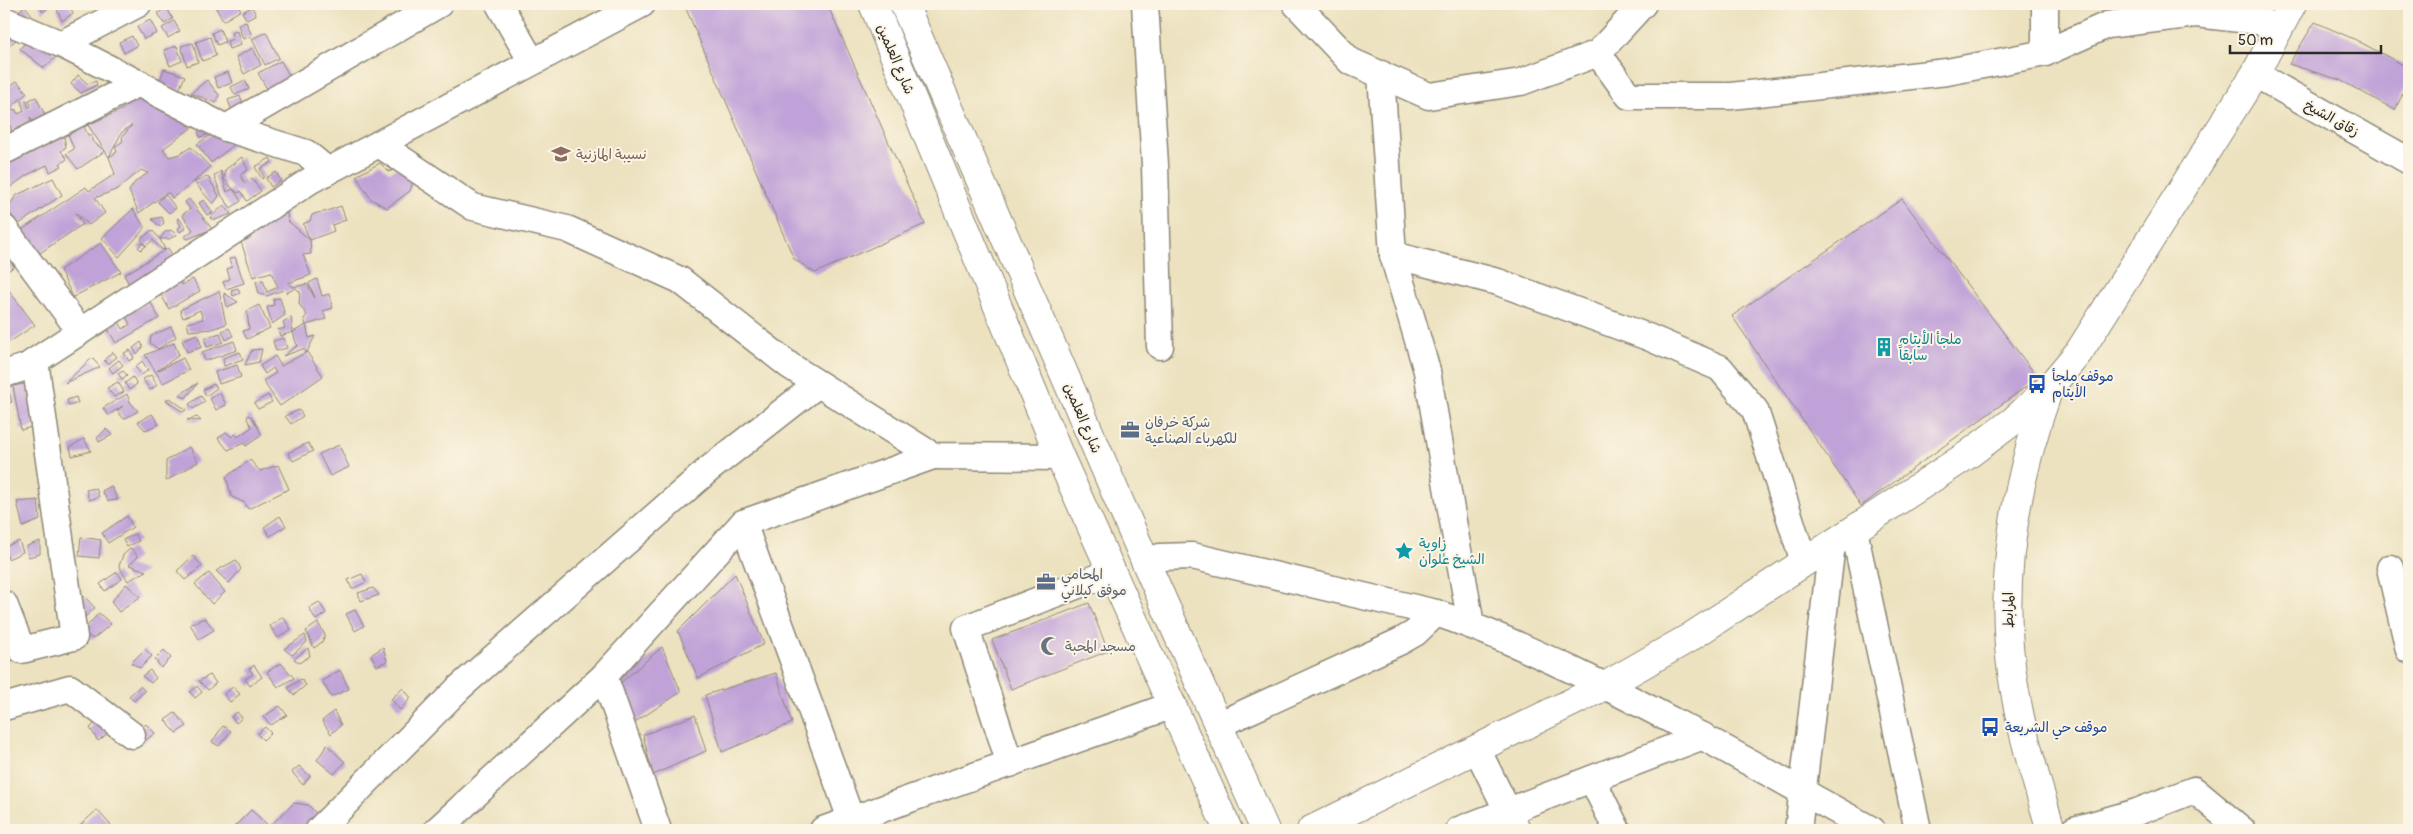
<svg xmlns="http://www.w3.org/2000/svg" width="2413" height="834" font-family="Pangolin,'Playpen Sans Arabic',sans-serif">
	<style>
		.building { fill: #c0a2d8 }
		.lines { fill: none; stroke-linecap: round; stroke-linejoin: round }
		.minor-casing { stroke: #8c8676; stroke-width: 29 }
		.major-casing { stroke: #8c8676; stroke-width: 30 }
		.minor { stroke: #fff; stroke-width: 26 }
		.major { stroke: #fff; stroke-width: 28 }
		.labels { text-anchor: middle; stroke-width: 4; stroke-linejoin: round; paint-order: stroke }
		.street-label { font-size: 14px; fill: #2b2b2b; stroke: #fcf5e5 }
		.education-label { font-size: 14px; fill: #785e54; stroke: #fcf5e5; text-anchor: start }
		.culture-label { font-size: 14px; fill: #0d838f; stroke: #fcf5e5; text-anchor: start }
		.transit-label { font-size: 14px; fill: #164399; stroke: #fcf5e5; text-anchor: start }
		.service-label { font-size: 14px; fill: #4e5e75; stroke: #fcf5e5; text-anchor: start }
		.worship-label { font-size: 14px; fill: #5b616d; stroke: #fcf5e5; text-anchor: start }
	</style>
	<rect width="100%" height="100%" fill="#fcf5e5"/>
	<filter id="ink" filterUnits="userSpaceOnUse"><feTurbulence type="fractalNoise" baseFrequency=".02" numOctaves="2"/><feDisplacementMap in="SourceGraphic" scale="10" xChannelSelector="R" yChannelSelector="G"/><feConvolveMatrix kernelMatrix="1 2 1 2 8 2 1 2 1" color-interpolation-filters="sRGB"/></filter>
	<filter id="wash" filterUnits="userSpaceOnUse"><feTurbulence type="fractalNoise" baseFrequency=".0096" numOctaves="4" result="noise"/><feDisplacementMap in="SourceGraphic" scale="20" xChannelSelector="R" yChannelSelector="G"/><feGaussianBlur stdDeviation="1.12" result="paint"/><feColorMatrix in="noise" values="0 0 0 0 0 0 0 0 0 0 0 0 0 0 0 0 0 1.4 0 .05"/><feComposite in="paint" operator="in"/></filter>
	<g filter="url(#wash)">
		<rect width="100%" height="100%" fill="#ece2c0"/>
		<g id="blocks">
			<g class="building">
				<path d="M38 4H47L50 6 43 12Z"/>
				<path d="M58 4H69L73 13 62 21 57 9 60 7Z"/>
				<path d="M160 4H172L162 9Z"/>
				<path d="M224 4H237L241 10 223 21 216 8Z"/>
				<path d="M684 4H827L925 224 815 273 794 259Z"/>
				<path d="M25 6 32 15 17 23 14 15Z"/>
				<path d="M252 7 256 15 247 20 242 12Z"/>
				<path d="M167 8 173 19 164 24 158 13Z"/>
				<path d="M150 20 157 33 144 39 137 27Z"/>
				<path d="M174 21 180 31 168 38 162 28Z"/>
				<path d="M246 22 252 36 243 39 238 25Z"/>
				<path d="M2315 22 2356 40 2409 68V80L2395 110 2340 80 2289 64Z"/>
				<path d="M4 26 22 35 4 50Z"/>
				<path d="M220 29 225 42 217 45 212 33Z"/>
				<path d="M237 31 241 45 229 49 227 41 233 39 231 33Z"/>
				<path d="M266 32 279 58 265 65 252 39Z"/>
				<path d="M30 36 58 55 44 68 20 49Z"/>
				<path d="M132 36 137 46 124 53 119 42Z"/>
				<path d="M210 37 216 56 202 61 196 42Z"/>
				<path d="M193 43 198 62 187 66 181 46Z"/>
				<path d="M177 46 182 61 170 66 164 50Z"/>
				<path d="M253 48 261 65 244 74 236 57Z"/>
				<path d="M281 61 294 84 271 96 258 73Z"/>
				<path d="M164 69 185 76 179 90 159 83Z"/>
				<path d="M228 72 232 83 218 88 214 77Z"/>
				<path d="M78 75 88 84 96 81 97 85 81 93 71 84Z"/>
				<path d="M207 80 219 95 216 103 191 93Z"/>
				<path d="M245 80 249 89 235 95 231 87Z"/>
				<path d="M17 81 27 93 4 114V89L6 90Z"/>
				<path d="M139 92 182 118 191 128 163 149 169 157 180 154 191 147 210 167 189 186 172 198 169 193 165 194 176 208 169 213 158 202 165 194 139 213 129 191 135 182 148 173 141 170 118 189 95 198 105 213 89 225 76 213 83 224 40 253 20 231 86 187 89 191 115 174 109 157 117 152 115 147 123 141 122 137 132 125 122 132 109 157 105 151 78 169 66 154 74 149 68 134 64 136 66 147 61 151 67 159 60 164 62 166 50 172 47 165 27 175 4 192V152L83 115 88 125 84 127 88 135H92V141L105 151 88 125 123 109Z"/>
				<path d="M240 96 244 107 232 111 228 100Z"/>
				<path d="M36 97 48 121 37 128 30 117 33 130 25 134 12 132 8 117 12 109 16 110 18 114 24 111 21 101 27 100 28 107H31L29 100Z"/>
				<path d="M4 123 10 130 4 133Z"/>
				<path d="M205 126 209 134 200 137 198 131Z"/>
				<path d="M214 133 235 144 211 163 197 144Z"/>
				<path d="M242 157 248 170 240 175 245 183 252 178 261 191 247 201 241 191 238 193 233 189 241 201 231 208 222 196 214 176 221 171 227 192 233 189 224 179 225 170Z"/>
				<path d="M270 158 272 162 260 169 264 177 262 179 255 167Z"/>
				<path d="M380 163 389 172 397 168 414 178 410 191 387 208 371 199 356 176Z"/>
				<path d="M276 172 281 181 271 187 266 178Z"/>
				<path d="M208 177 219 196 213 204 194 182Z"/>
				<path d="M53 178 62 195 19 224 6 209 17 195Z"/>
				<path d="M189 199 212 229 188 239 184 237 193 230 182 215 190 209 185 202Z"/>
				<path d="M1902 199 2038 378 1861 506 1732 316Z"/>
				<path d="M204 200 213 213 207 215 199 203Z"/>
				<path d="M224 205 231 214 215 220 210 218Z"/>
				<path d="M341 206 346 220 332 225 334 231 310 240 311 254 303 255 311 275 288 283 293 287 307 284 315 298 309 283 317 279 322 296 329 294 333 308 323 311 326 319 306 325 304 319 307 315 299 304 300 292 296 288 286 293 283 290 267 296 259 294 256 281 263 280 267 292 278 287 271 272 253 277 241 242 251 238 246 227 286 208 288 221 310 240 303 224 310 221 312 215 317 213 324 212Z"/>
				<path d="M133 209 145 228 119 257 102 238Z"/>
				<path d="M162 217 164 223 160 227 152 219Z"/>
				<path d="M179 218 186 228 180 232 178 228 181 226 177 219Z"/>
				<path d="M152 230 160 239 165 232 171 230 177 235 169 239H160L165 250 161 249 153 240 146 246 141 250 138 247 142 243 146 246 141 239Z"/>
				<path d="M101 243 121 272 73 297 60 270Z"/>
				<path d="M168 248 178 265 133 291 124 275Z"/>
				<path d="M6 254 14 267 4 273V255Z"/>
				<path d="M235 257 244 283 226 289 223 282 230 279 227 269 232 267 229 259Z"/>
				<path d="M178 277 182 285 193 279 200 291 169 309 158 289Z"/>
				<path d="M4 284 35 325 5 345 4 344Z"/>
				<path d="M238 288 240 293 233 296 231 290Z"/>
				<path d="M219 291 226 324 212 329 189 331 187 323 203 319 200 310 183 318 180 310Z"/>
				<path d="M224 293 238 302 227 307Z"/>
				<path d="M280 298 285 315 272 324 267 307 274 305 273 299Z"/>
				<path d="M150 301 159 318 116 343 106 326 118 320 123 329 130 324 125 315Z"/>
				<path d="M259 305 270 328 247 339 243 331 249 329 247 311Z"/>
				<path d="M291 317 293 332 280 336 278 330 285 328 283 322Z"/>
				<path d="M306 325 309 338 315 336 307 352 303 349 283 356 298 345 296 343 293 332Z"/>
				<path d="M171 327 176 337 158 349 150 343 151 336Z"/>
				<path d="M229 328 233 336 226 340 222 331Z"/>
				<path d="M220 333 223 342 207 347 204 338Z"/>
				<path d="M197 334 202 347 187 352 182 340Z"/>
				<path d="M284 338 287 348 276 351 273 341Z"/>
				<path d="M234 341 237 350 205 361 202 352Z"/>
				<path d="M141 342 143 347 137 354 133 348Z"/>
				<path d="M174 343 179 355 157 371 183 358 189 370 163 383 145 355Z"/>
				<path d="M262 349 259 362 245 365 252 350Z"/>
				<path d="M130 350 134 358 129 361 124 353Z"/>
				<path d="M113 352 117 357 108 364 104 360Z"/>
				<path d="M240 352 243 359 224 366 223 358Z"/>
				<path d="M307 352 323 376 280 406 263 381 276 373 273 368 265 374 260 366 275 356 281 366Z"/>
				<path d="M92 358 100 367 65 383Z"/>
				<path d="M119 360 123 365 113 373 109 368Z"/>
				<path d="M142 361 148 370 142 375 135 367Z"/>
				<path d="M237 365 241 377 219 384 215 372Z"/>
				<path d="M123 371 127 375 122 379 118 374Z"/>
				<path d="M151 375 157 385 150 390 143 379Z"/>
				<path d="M133 377 137 384 129 390 125 383Z"/>
				<path d="M118 382 124 392 114 397 107 388Z"/>
				<path d="M29 383 35 426 21 430 13 386Z"/>
				<path d="M198 383 186 398 179 395Z"/>
				<path d="M214 384 217 388 206 396 203 390Z"/>
				<path d="M7 385 12 402 6 404 9 421 6 422 8 433H4V387Z"/>
				<path d="M220 393 226 405 216 410 210 398Z"/>
				<path d="M127 394 130 402 138 411 124 419 117 411 123 406 108 415 103 408Z"/>
				<path d="M268 395 272 402 258 409 254 403Z"/>
				<path d="M201 396 205 402 193 409 189 404Z"/>
				<path d="M76 397 78 403 69 406 67 400Z"/>
				<path d="M170 398 186 410 183 412 166 400Z"/>
				<path d="M299 410 303 416 291 424 285 416Z"/>
				<path d="M152 414 159 424 145 430 138 422Z"/>
				<path d="M248 415 252 417 262 435 246 446 244 443 228 450 218 438 226 432 232 437 235 434 238 437 252 427 247 419Z"/>
				<path d="M197 417 201 421 187 420Z"/>
				<path d="M106 429 112 435 99 442 97 438Z"/>
				<path d="M84 439 91 451 72 456 70 447Z"/>
				<path d="M308 443 313 451 293 461 288 453Z"/>
				<path d="M339 445 349 467 330 476 319 454Z"/>
				<path d="M189 447 198 462 166 481V461Z"/>
				<path d="M250 460 260 471 278 465 289 489 248 509 245 503 232 497 226 477Z"/>
				<path d="M111 486 118 500 108 501 102 491Z"/>
				<path d="M96 488 99 497 89 500 86 490Z"/>
				<path d="M38 500 40 520 23 527 17 502Z"/>
				<path d="M127 516 133 527 108 543 102 533Z"/>
				<path d="M280 516 286 526 270 536 264 527Z"/>
				<path d="M135 534 139 541 127 547 123 540Z"/>
				<path d="M81 537 101 540 99 558 79 556Z"/>
				<path d="M19 541 23 552 8 559 4 547Z"/>
				<path d="M40 541V554L28 557 27 546Z"/>
				<path d="M131 548 138 557 129 565 146 571 128 581 119 566 123 555Z"/>
				<path d="M193 556 202 566 185 580 177 571Z"/>
				<path d="M236 560 241 569 229 583 216 571Z"/>
				<path d="M117 572 122 579 105 591 100 584Z"/>
				<path d="M209 573 225 592 212 604 195 584Z"/>
				<path d="M362 574 366 582 352 589 348 580Z"/>
				<path d="M735 574 764 644 698 678 678 631Z"/>
				<path d="M126 584 140 597 119 612 111 602Z"/>
				<path d="M373 588 379 595 361 601 358 593Z"/>
				<path d="M84 596 95 608 84 618 73 604Z"/>
				<path d="M319 602 326 613 316 620 309 608Z"/>
				<path d="M1089 603 1108 651 1011 689 992 640Z"/>
				<path d="M355 610 364 626 355 631 346 614Z"/>
				<path d="M99 613 111 624 93 639 82 632Z"/>
				<path d="M283 617 291 629 278 638 270 626Z"/>
				<path d="M205 618 214 630 199 639 190 624Z"/>
				<path d="M318 623 325 635 322 642 314 648 306 631Z"/>
				<path d="M305 635 307 642 292 655 284 649Z"/>
				<path d="M383 647 387 661 377 666 371 655Z"/>
				<path d="M662 647 681 692 629 726 617 686Z"/>
				<path d="M308 648 310 656 299 663 294 659Z"/>
				<path d="M145 649 152 656 140 668 131 663Z"/>
				<path d="M164 650 171 658 161 668 155 659Z"/>
				<path d="M9 653 11 659 4 662V655Z"/>
				<path d="M281 663 294 678 278 687 267 672Z"/>
				<path d="M254 665 262 677 250 686 245 679 253 674 249 669Z"/>
				<path d="M150 670 156 678 151 683 142 676Z"/>
				<path d="M340 670 349 689 331 697 322 681Z"/>
				<path d="M776 673 792 723 722 752 705 695Z"/>
				<path d="M210 675 216 683 208 690 199 681Z"/>
				<path d="M301 679 306 685 294 695 288 688Z"/>
				<path d="M140 686 145 691 134 701 129 696Z"/>
				<path d="M197 686 202 692 195 698 190 692Z"/>
				<path d="M233 687 240 694 230 702 224 694Z"/>
				<path d="M403 688 411 698 400 710 391 699Z"/>
				<path d="M280 706 287 715 271 725 263 717Z"/>
				<path d="M334 711 341 725 331 734 322 721Z"/>
				<path d="M237 712 242 718 236 723 231 717Z"/>
				<path d="M175 713 187 726 176 733 165 720Z"/>
				<path d="M105 714 116 727 98 741 90 728Z"/>
				<path d="M695 715 706 751 653 775 643 735Z"/>
				<path d="M146 724 155 733 141 744 135 735Z"/>
				<path d="M223 726 231 731 219 746 212 742Z"/>
				<path d="M265 727 271 733 263 740 257 734Z"/>
				<path d="M327 745 345 762 334 774 317 760Z"/>
				<path d="M299 766 310 776 303 785 292 772Z"/>
				<path d="M294 803 308 805 319 816 305 830H274L270 826Z"/>
				<path d="M97 810 115 830H75Z"/>
				<path d="M251 810 268 825 263 830H238L234 827Z"/>
			</g>
		</g>
	</g>
	<g filter="url(#ink)">
		<use href="#blocks" fill-opacity="0" stroke="#8c8676" stroke-width="1"/>
		<g class="lines">
			<g class="minor-casing">
				<g id="minor">
					<path d="M499 4 532 62"/>
					<path d="M1145 4 1155 165 1160 346"/>
					<path d="M1296 4 1350 61 1429 96 1521 82 1598 53 1643 4"/>
					<path d="M4 20 61 44 226 128 306 153 328 171"/>
					<path d="M61 44 138 4"/>
					<path d="M1598 53 1629 96H1731L1947 72 2045 53 2107 25 2196 14 2258 21 2279 27"/>
					<path d="M2045 53V4"/>
					<path d="M1381 74 1393 255 1427 371 1471 625"/>
					<path d="M2255 74 2409 161"/>
					<path d="M226 128 439 4"/>
					<path d="M379 144 473 207 567 229 680 280 790 366 933 456 1060 457"/>
					<path d="M4 151 139 83"/>
					<path d="M4 228 80 331"/>
					<path d="M1393 255 1498 282 1648 337 1720 368 1755 410 1804 562"/>
					<path d="M4 374 26 367 311 180 642 4"/>
					<path d="M743 523 855 830"/>
					<path d="M1854 530 1918 830"/>
					<path d="M1146 563 1160 557 1192 556 1436 613C1484 629 1527 649 1572 670 1675 719 1773 776 1872 830"/>
					<path d="M2390 568 2409 650"/>
					<path d="M4 604 22 650 74 637 35 361"/>
					<path d="M604 676 658 830"/>
					<path d="M4 707 70 688 132 735"/>
					<path d="M1218 725 1401 641 1415 633 1436 613"/>
					<path d="M1477 749 1517 830"/>
					<path d="M1010 764 966 628 1112 572"/>
					<path d="M1592 779 1617 830"/>
					<path d="M319 830 459 688 708 470 818 384"/>
					<path d="M437 830 604 676 743 523 933 456"/>
					<path d="M823 830 1173 705"/>
					<path d="M1459 830 1703 736"/>
					<path d="M1798 830 1832 544"/>
					<path d="M2074 830 2137 812 2194 790 2242 830"/>
				</g>
			</g>
			<g class="major-casing">
				<g id="major">
					<path d="M873 4 1060 457 1228 830"/>
					<path d="M904 4 1146 563 1265 830"/>
					<path d="M2048 391C2014 486 1997 586 2014 686 2022 735 2037 783 2051 830"/>
					<path d="M1311 830 1605 686 1689 638 1969 454 2013 421 2048 389 2079 352 2255 74 2292 4"/>
				</g>
			</g>
			<use href="#minor" class="minor"/>
			<use href="#major" class="major"/>
		</g>
	</g>
	<defs>
		<g id="school-bare" transform="scale(1.5)"><path d="M0-5L7-2L0 1L-7-2ZM-4 1L0 2.5L4 1V4Q0 6-4 4Z" fill="#8d6e63" stroke="#fcf5e5" stroke-width="2.5" paint-order="stroke"/></g>
		<g id="building-bare" transform="scale(1.5)"><path d="M-4-6H4V6H1V3H-1V6H-4ZM-2.5-4.3h1.7v1.8h-1.7ZM.8-4.3h1.7v1.8H.8ZM-2.5-1h1.7V.8h-1.7ZM.8-1h1.7V.8H.8Z" fill="#0f9aa8" stroke="#fcf5e5" stroke-width="2.5" paint-order="stroke"/></g>
		<g id="bus-bare" transform="scale(1.5)"><path d="M-5-6H5V4H4V6H2V4H-2V6H-4V4H-5ZM-3.5-4V0h7V-4ZM-3.5 1.2v1.5H-2V1.2ZM2 1.2v1.5H3.5V1.2Z" fill="#1a4fb4" stroke="#fcf5e5" stroke-width="2.5" paint-order="stroke"/></g>
		<g id="office-bare" transform="scale(1.5)"><path d="M-6-3h4V-5.5h4V-3h4V5H-6ZM-1-4.5V-3h2v-1.5ZM-6 0V1H6V0Z" fill="#5c6f8a" stroke="#fcf5e5" stroke-width="2.5" paint-order="stroke"/></g>
		<g id="sight-bare" transform="scale(1.5)"><path d="M0-6L1.8-2.2L6-1.7L2.9 1.2L3.7 5.4L0 3.3L-3.7 5.4L-2.9 1.2L-6-1.7L-1.8-2.2Z" fill="#0f9aa8" stroke="#fcf5e5" stroke-width="2.5" paint-order="stroke"/></g>
		<g id="mosque-bare" transform="scale(1.5)"><path d="M3.5-4.9A6 6 0 1 0 3.5 4.9A5 5 0 1 1 3.5-4.9Z" fill="#6b7280" stroke="#fcf5e5" stroke-width="2.5" paint-order="stroke"/></g>
	</defs>
	<g fill-rule="evenodd">
		<use href="#school-bare" x="561" y="154"/>
		<use href="#building-bare" x="1884" y="347"/>
		<use href="#bus-bare" x="2037" y="384"/>
		<use href="#office-bare" x="1130" y="430"/>
		<use href="#sight-bare" x="1404" y="551"/>
		<use href="#office-bare" x="1046" y="582"/>
		<use href="#mosque-bare" x="1050" y="646"/>
		<use href="#bus-bare" x="1990" y="727"/>
	</g>
	<g class="labels">
		<g class="street-label">
			<text transform="translate(896 59) rotate(67)" y="5">شارع العلمين</text>
			<text transform="translate(2332 118) rotate(29)" y="5">زقاق الشيخ</text>
			<text transform="translate(1083 418) rotate(67)" y="5">شارع العلمين</text>
			<text transform="translate(2008 610) rotate(-91)" y="5">المرابط</text>
		</g>
		<g class="education-label">
			<text x="576" y="159">نسيبة المازنية</text>
		</g>
		<g class="culture-label">
			<text x="1899" y="344">ملجأ الأيتام<tspan x="1899" dy="16">سابقاً</tspan></text>
			<text x="1419" y="548">زاوية<tspan x="1419" dy="16">الشيخ علوان</tspan></text>
		</g>
		<g class="transit-label">
			<text x="2052" y="381">موقف ملجأ<tspan x="2052" dy="16">الأيتام</tspan></text>
			<text x="2005" y="732">موقف حي الشريعة</text>
		</g>
		<g class="service-label">
			<text x="1145" y="427">شركة خرفان<tspan x="1145" dy="16">للكهرباء الصناعية</tspan></text>
			<text x="1061" y="579">المحامي<tspan x="1061" dy="16">موفق كيلاني</tspan></text>
		</g>
		<g class="worship-label">
			<text x="1065" y="651">مسجد المحبة</text>
		</g>
	</g>
	<rect width="2413" height="834" fill="none" stroke="#fcf5e5" stroke-width="20"/>
	<path d="M2230 45v8h151v-8" fill="none" stroke="#2b2b2b" stroke-width="2.5"/>
	<text x="2238" y="45" font-size="15" fill="#2b2b2b" stroke="#fcf5e5" stroke-width="4" paint-order="stroke">50 m</text>
</svg>
